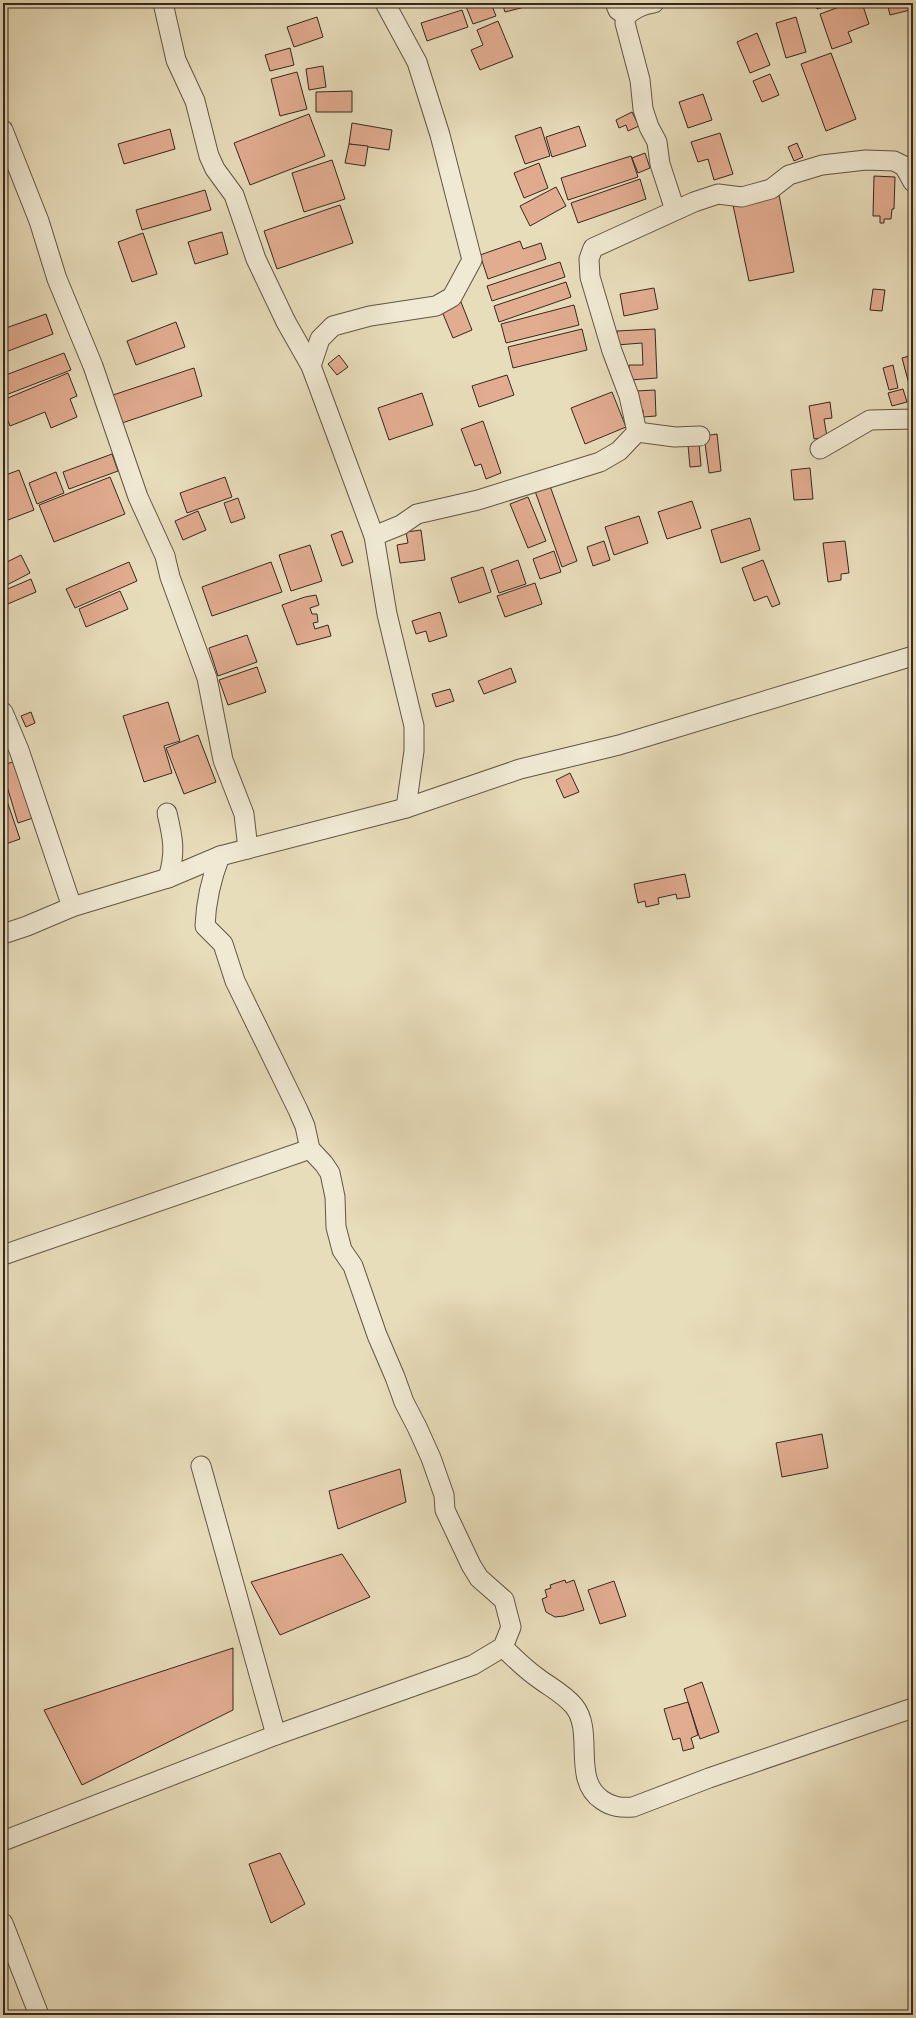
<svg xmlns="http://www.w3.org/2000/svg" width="916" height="2018" font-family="'Old Standard TT',serif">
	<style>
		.building { fill: #e2ac91; stroke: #36281e }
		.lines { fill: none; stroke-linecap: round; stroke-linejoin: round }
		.minor-casing { stroke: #625545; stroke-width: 21 }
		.minor { stroke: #f0e9d3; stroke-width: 19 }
	</style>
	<rect width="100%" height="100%" fill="#e8ddbb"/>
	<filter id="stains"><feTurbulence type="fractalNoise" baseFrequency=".005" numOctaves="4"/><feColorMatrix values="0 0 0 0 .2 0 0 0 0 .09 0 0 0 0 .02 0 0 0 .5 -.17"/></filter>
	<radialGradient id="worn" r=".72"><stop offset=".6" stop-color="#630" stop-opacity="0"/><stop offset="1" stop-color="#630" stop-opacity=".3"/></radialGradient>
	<g class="building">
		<path d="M491 3 496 16 473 24 465 4Z"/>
		<path d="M502 3H541L505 12Z"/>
		<path d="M815 3H834V4L817 9Z"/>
		<path d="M850 3H862L869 24 848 32 852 42 832 49 820 14Z"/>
		<path d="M887 3H908L910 10 890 15Z"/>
		<path d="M462 10 468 27 427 41 421 23Z"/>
		<path d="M317 17 323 37 294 47 287 27Z"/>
		<path d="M796 17 806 52 786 58 776 23Z"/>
		<path d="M498 21 513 57 480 70 471 50 483 45 477 30Z"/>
		<path d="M757 33 770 65 750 73 737 42Z"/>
		<path d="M290 48 294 65 270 71 265 55Z"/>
		<path d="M831 53 856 119 826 131 801 64Z"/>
		<path d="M323 66 326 87 309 90 306 69Z"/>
		<path d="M297 72 307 109 280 116 271 79Z"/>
		<path d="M770 74 779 95 762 102 753 81Z"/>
		<path d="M352 91V112H316V92Z"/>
		<path d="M703 94 712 120 688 128 679 102Z"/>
		<path d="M632 112 639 126 628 131 626 125 619 128 616 120Z"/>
		<path d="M309 114 325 156 250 185 234 143Z"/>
		<path d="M352 123 392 130 389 150 349 144Z"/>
		<path d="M579 126 586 146 552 157 546 137Z"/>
		<path d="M541 127 550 156 525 164 515 136Z"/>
		<path d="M170 129 175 149 124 164 118 144Z"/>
		<path d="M720 133 733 174 714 180 708 159 698 162 691 142Z"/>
		<path d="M797 143 803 157 794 161 788 147Z"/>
		<path d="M349 144 368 146 365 166 345 163Z"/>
		<path d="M645 153 650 168 638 173 632 158Z"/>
		<path d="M631 156 638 177 568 200 561 178Z"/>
		<path d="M332 160 345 199 304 212 292 173Z"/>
		<path d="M539 163 548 188 524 198 514 173Z"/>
		<path d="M874 176 895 177 894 209H892L891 219H884V223H880V216H873Z"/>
		<path d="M640 179 646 199 578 223 571 203Z"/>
		<path d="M556 187 566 206 530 226 520 206Z"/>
		<path d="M205 190 211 210 142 230 136 210Z"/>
		<path d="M779 195 794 272 749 281 733 205Z"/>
		<path d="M340 205 353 243 277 269 264 231Z"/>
		<path d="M222 232 228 254 195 264 188 242Z"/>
		<path d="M143 233 157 274 132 282 118 242Z"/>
		<path d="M520 241 523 249 541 243 546 259 488 279 480 255Z"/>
		<path d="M560 262 565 277 492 301 487 286Z"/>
		<path d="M566 282 571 297 499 322 494 306Z"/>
		<path d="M654 288 658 309 624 316 620 294Z"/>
		<path d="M873 289 885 290 882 311 870 310Z"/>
		<path d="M461 302 472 330 453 338 441 309Z"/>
		<path d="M574 305 579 325 506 343 501 324Z"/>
		<path d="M46 314 53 334 3 353V329Z"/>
		<path d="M176 322 185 347 136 365 127 341Z"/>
		<path d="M582 329 587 350 513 368 508 347Z"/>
		<path d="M655 329 657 378 630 380 629 365H643L642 343 617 345V331Z"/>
		<path d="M64 353 71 370 3 396V376Z"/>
		<path d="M339 355 348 367 337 375 328 364Z"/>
		<path d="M913 355V387L910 388 902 358Z"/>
		<path d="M893 365 898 388 889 390 883 368Z"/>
		<path d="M194 368 202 396 122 423 113 395Z"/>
		<path d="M68 373 77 396 70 399 77 417 51 428 45 412 10 426 3 408V400Z"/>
		<path d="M507 375 514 395 479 407 472 386Z"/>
		<path d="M903 389 907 402 892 406 888 393Z"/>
		<path d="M655 390 656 416 643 417V410H636V391Z"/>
		<path d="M612 392 626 427 585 444 571 408Z"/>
		<path d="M422 393 433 425 389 440 378 408Z"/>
		<path d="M830 402 832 418 824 419 827 437 814 439 809 406Z"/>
		<path d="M483 421 501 473 486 479 481 464 475 466 461 429Z"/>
		<path d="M717 434 721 471 709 473 704 436Z"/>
		<path d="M699 443 701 466 690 467 688 445Z"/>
		<path d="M112 454 118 471 69 489 63 472Z"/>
		<path d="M810 468 813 499 794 500 791 470Z"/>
		<path d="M19 470 34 510 8 520 3 508V476Z"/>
		<path d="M56 472 64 493 37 504 29 483Z"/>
		<path d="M110 477 125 514 54 542 39 505Z"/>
		<path d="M225 477 232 497 187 513 180 493Z"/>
		<path d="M550 486 577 561 562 567 535 491Z"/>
		<path d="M528 497 546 541 528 548 510 504Z"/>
		<path d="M238 498 245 518 231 523 224 503Z"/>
		<path d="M692 501 701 528 667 539 658 512Z"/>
		<path d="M198 511 206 530 183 540 175 521Z"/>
		<path d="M639 516 648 543 614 555 605 527Z"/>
		<path d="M750 518 760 550 721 563 711 530Z"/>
		<path d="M421 530 425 560 400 563 397 545 408 543 406 532Z"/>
		<path d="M342 531 353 562 342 566 331 535Z"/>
		<path d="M604 541 610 560 593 566 587 547Z"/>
		<path d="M845 541 849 573 841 574V580L828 582 823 543Z"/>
		<path d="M310 545 322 581 291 591 279 555Z"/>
		<path d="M554 551 561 572 540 579 533 559Z"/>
		<path d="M21 555 30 573 3 587V564Z"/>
		<path d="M518 560 526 584 499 593 491 570Z"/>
		<path d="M763 560 780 604 772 607 767 596 754 601 742 568Z"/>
		<path d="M129 562 137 581 75 608 66 589Z"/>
		<path d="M271 562 282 592 212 616 202 587Z"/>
		<path d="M483 567 491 592 459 603 451 578Z"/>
		<path d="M31 579 36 592 3 606V591Z"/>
		<path d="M535 583 542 604 505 617 497 596Z"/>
		<path d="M120 591 128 609 86 627 79 609Z"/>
		<path d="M316 595 319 605 310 608 312 614H317L318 622 313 623 315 629 328 625 331 636 297 645 282 605 305 597Z"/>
		<path d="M440 612 447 636 429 642 426 631 416 634 412 621Z"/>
		<path d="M247 635 257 662 218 676 209 648Z"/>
		<path d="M257 667 266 692 228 705 219 680Z"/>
		<path d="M511 668 516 682 484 694 478 681Z"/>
		<path d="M450 689 454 701 436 707 432 694Z"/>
		<path d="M168 702 180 741 164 746 172 773 144 782 123 716Z"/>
		<path d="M31 712 35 723 26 727 21 716Z"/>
		<path d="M198 735 216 782 184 794 166 748Z"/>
		<path d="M16 761 33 818 18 823 3 773V765Z"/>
		<path d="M570 773 579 792 564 798 556 780Z"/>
		<path d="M6 798 20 839 3 845V799Z"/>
		<path d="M685 874 690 897 677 899 676 894 658 898 659 904 646 907 645 901 638 903 634 884Z"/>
		<path d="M822 1434 828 1468 782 1477 776 1443Z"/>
		<path d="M400 1469 406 1502 338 1529 329 1491Z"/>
		<path d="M342 1554 370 1597 280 1635 251 1582Z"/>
		<path d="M565 1580 566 1583 574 1580 584 1610 564 1616 555 1617 546 1612 542 1599 547 1597 545 1590 551 1588 550 1585Z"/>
		<path d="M614 1581 626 1616 600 1624 588 1590Z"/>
		<path d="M233 1648V1710L82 1785 44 1710Z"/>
		<path d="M702 1682 719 1732 700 1739 684 1689Z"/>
		<path d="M688 1702 698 1735 691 1738 694 1748 683 1751 680 1738 673 1740 664 1709Z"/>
		<path d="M280 1853 305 1904 271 1923 249 1864Z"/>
	</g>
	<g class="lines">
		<g class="minor-casing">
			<g id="minor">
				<path d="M163 3 176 60 195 101 209 156 215 169 234 195 256 259 286 322 311 366 374 536 387 614 414 726V751L406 808"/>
				<path d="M615 3 618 10 626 16"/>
				<path d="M654 3C642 5 635 8 626 16L625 23 640 80 643 109 649 127 657 142 660 164 675 210"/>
				<path d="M3 130 39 221 57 279 93 366 138 497 165 556 170 577 207 678 223 760 244 814 248 849"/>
				<path d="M311 366 320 339 333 326 370 316 436 306 452 297 472 260 440 135 417 62 385 3"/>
				<path d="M637 432 629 396 612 351 590 277 589 259 593 248 694 202 718 194 742 197 771 189 789 175 822 165 866 160 894 161 904 166 913 182"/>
				<path d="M637 432 675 437 700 436"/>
				<path d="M820 449 870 420 913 419"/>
				<path d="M374 536 401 525 417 514 478 500 600 462 619 451 637 432"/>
				<path d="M3 712 19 750 72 907"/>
				<path d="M167 813C173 838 176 853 168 878"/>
				<path d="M3 934 27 926 72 907 168 878 220 856 406 808 520 769 619 745 913 656"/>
				<path d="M3 1255 310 1149"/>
				<path d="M201 1466 276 1735"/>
				<path d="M503 1647C514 1658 525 1669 538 1678 550 1687 564 1694 574 1706 595 1732 571 1779 602 1800 612 1807 621 1808 633 1807L709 1778 913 1708"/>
				<path d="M3 1841 276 1735 473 1665 503 1647 511 1627 504 1600 479 1578 471 1565 445 1510 444 1495 431 1458 417 1427 404 1402 395 1377 377 1335 353 1266 342 1250 336 1227 335 1197 330 1173 324 1164 310 1149 305 1126 298 1110 235 981 223 944 205 926C206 901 211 879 220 856"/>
				<path d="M3 1923 39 2015"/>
			</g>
		</g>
		<use href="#minor" class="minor"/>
	</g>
	<rect width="916" height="2018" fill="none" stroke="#e8ddbb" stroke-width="16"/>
	<rect x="4" y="4" width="908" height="2010" fill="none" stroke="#36281e" stroke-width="2"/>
	<rect x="8" y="8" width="900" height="2002" fill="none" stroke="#36281e"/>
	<rect width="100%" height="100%" filter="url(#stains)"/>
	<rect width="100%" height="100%" fill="url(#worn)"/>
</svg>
